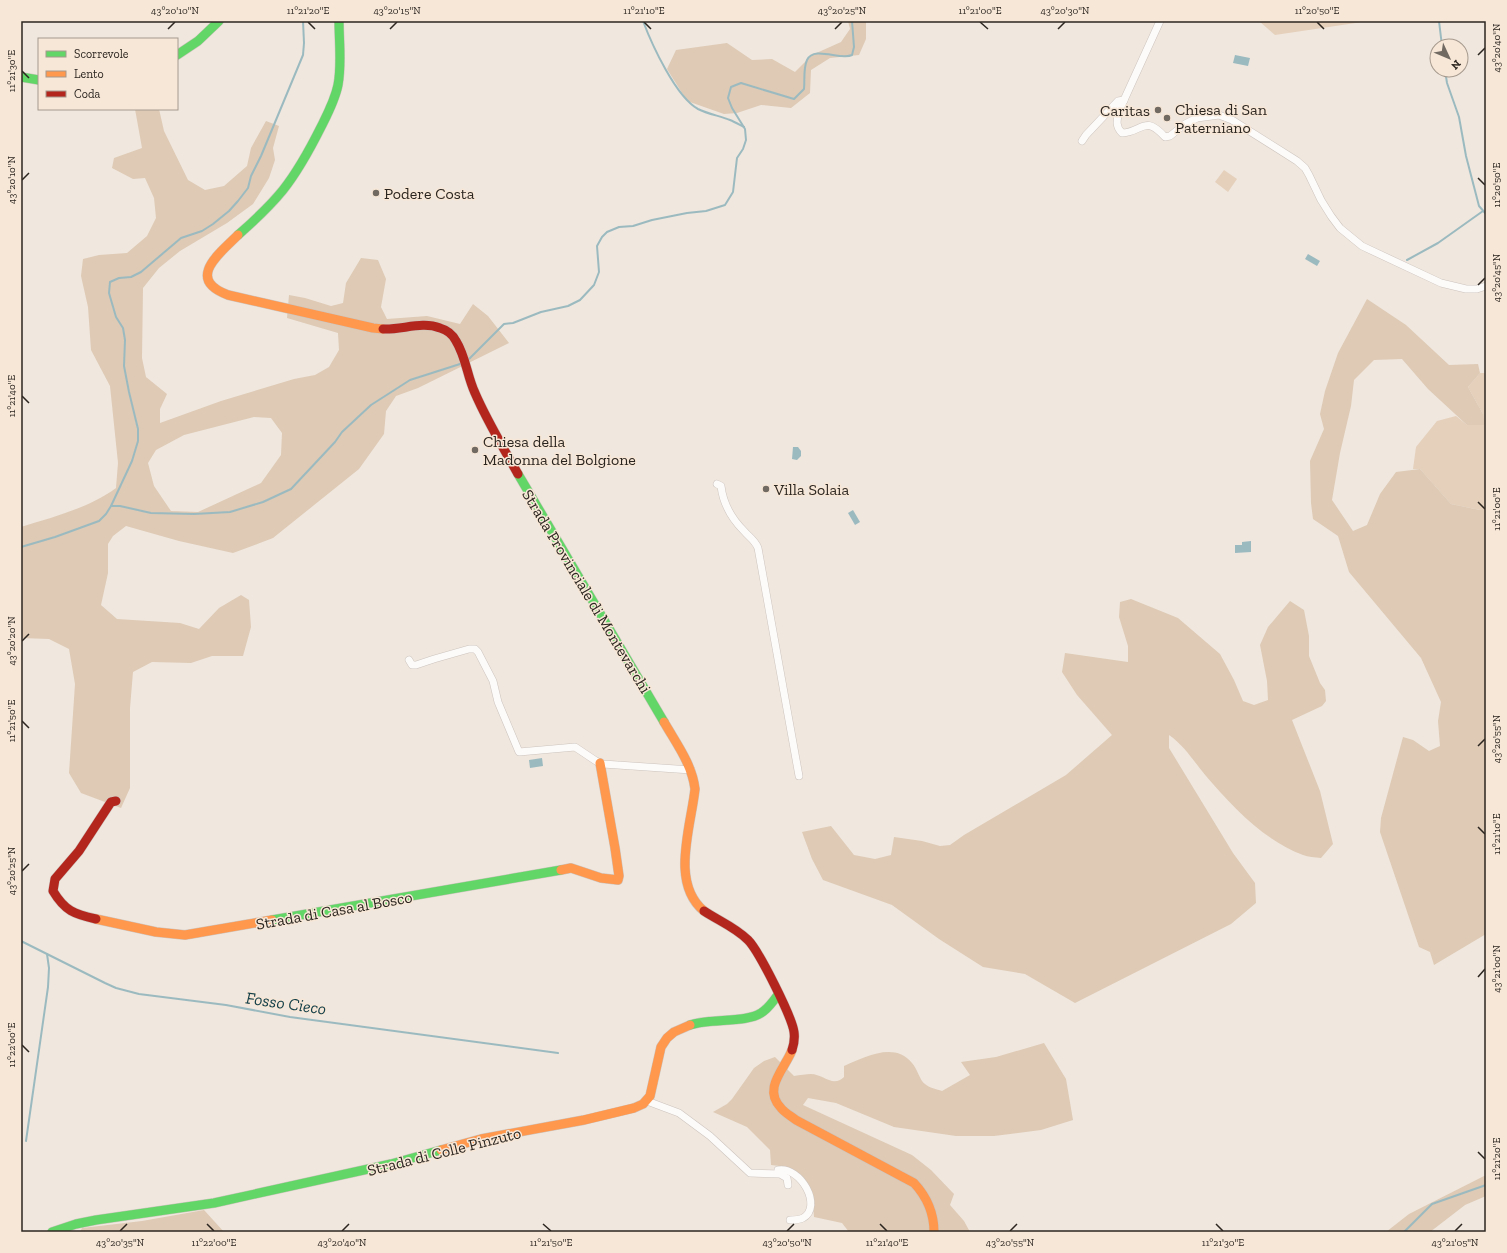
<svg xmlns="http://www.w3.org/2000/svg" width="1507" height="1253" font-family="'Zilla Slab',serif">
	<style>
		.green { fill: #e5d0bb }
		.forest { fill: #decab5; fill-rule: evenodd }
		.water { fill: #9bbac0 }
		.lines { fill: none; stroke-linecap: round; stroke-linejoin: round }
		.stream { stroke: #9bbac0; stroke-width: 2 }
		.street-casing { stroke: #ccc4be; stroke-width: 8 }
		.fast-casing { stroke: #ccc4be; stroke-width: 10 }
		.slow-casing { stroke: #ccc4be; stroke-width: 10 }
		.jam-casing { stroke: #ccc4be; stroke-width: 10 }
		.street { stroke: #fdfbfa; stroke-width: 7 }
		.fast { stroke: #63d668; stroke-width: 9 }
		.slow { stroke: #ff974d; stroke-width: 9 }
		.jam { stroke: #b3261e; stroke-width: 9 }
		.ticks { fill: none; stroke: #2c2620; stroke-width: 1.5 }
		.poi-dot { fill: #716a62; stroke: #f7e7d7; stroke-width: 1.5 }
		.labels { text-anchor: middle; stroke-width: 3; stroke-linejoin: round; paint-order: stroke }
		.poi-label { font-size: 16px; fill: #2c2620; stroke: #f7e7d7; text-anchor: start }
		.street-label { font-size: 16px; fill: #2c2620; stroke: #f7e7d7 }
		.water-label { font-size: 17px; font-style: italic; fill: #14404a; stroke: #f7e7d7 }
		.neatline { fill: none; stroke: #2c2620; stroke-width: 1.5 }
		.ticks-label { font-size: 10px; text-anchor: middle; fill: #2c2620 }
	</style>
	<rect width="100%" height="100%" fill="#f0e7de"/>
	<g class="green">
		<path d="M1259 21H1369L1275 35Z"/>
		<path d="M1224 170 1237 179 1228 192 1215 182Z"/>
		<path d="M1480 373H1486V508L1480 510 1451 504 1420 469H1413L1416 447 1437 421 1456 416 1467 425 1483 414 1468 387Z"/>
	</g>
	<g class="forest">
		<path d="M848 21H866V39L859 55 830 58 811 70 810 93 791 108 761 105 737 113 724 114 687 101 667 69 676 50 727 43 752 60 772 59 795 72 812 55 841 42 850 29Z"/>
		<path d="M135 109H159L164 131 188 180 205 190 224 186 247 166 251 148 266 121 279 126 273 148 275 160 269 178 253 204 227 223 180 251 159 268 143 288 142 358 146 377 167 394 160 409V423L221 401 294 379 315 375 329 367 339 350 338 333 287 318 289 295 305 298 331 306 343 303 346 283 361 258 378 260 386 279 381 307 387 319 427 316 460 324 473 304 488 316 509 343 418 388 396 396 386 411 384 434 359 469 273 538 233 553 179 541 126 526 113 536 108 544V573L101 605 117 619 180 623 199 629 219 608 241 595 249 600 251 627 243 656H212L191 663 152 662 133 672 130 708V788L121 808 81 793 69 773 75 684 69 649 49 639 21 638V527C53 517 89 508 116 488L118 463 110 386 91 350 88 307 81 276 83 259 99 255 127 253 147 236 156 218 154 198 145 178 133 179 112 168 114 158 142 148ZM254 417 271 418 282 433 281 455 261 483 198 512 171 511 154 486 148 463 156 450 184 435Z"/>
		<path d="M1367 299 1406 325 1449 365 1478 364 1480 373 1468 387 1483 414 1485 425H1467L1428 389 1402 359 1374 360 1354 380 1351 406 1340 453 1332 500 1353 531 1367 525 1380 494 1396 472 1420 469 1451 504 1480 510 1486 508V934L1434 965 1430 952 1419 947 1380 832 1381 818 1403 737 1413 740 1429 751 1440 746 1438 721 1441 702 1421 658 1349 572 1338 536 1313 519 1311 503 1310 461 1324 429 1320 414 1325 391 1338 353Z"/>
		<path d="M1131 599 1178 618 1220 654 1234 680 1243 701 1254 705 1268 700 1267 681 1260 645 1268 627 1290 601 1304 610 1309 636V656L1320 683 1325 690 1326 701 1322 706 1292 720 1320 791 1333 844 1321 858C1315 857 1308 857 1303 855 1263 840 1233 807 1206 776 1194 762 1185 746 1169 735V748L1233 853 1255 883 1256 903 1231 924 1075 1003 1025 974 983 967 939 939 892 905 823 880 812 859 802 832 831 826 854 855 875 859 891 855 894 837 922 841 940 846 950 845 964 835 1066 775 1112 735 1077 695 1062 672 1065 653 1128 662V646L1119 617 1120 602Z"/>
		<path d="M1044 1043 1066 1079 1073 1120 1041 1130 994 1136H956L894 1127 836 1103 808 1098 803 1105 912 1155 931 1170 954 1194 950 1205 964 1221 970 1232H849L842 1223 814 1217C813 1185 807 1168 771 1165L770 1150 747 1127 713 1112 727 1104 732 1099 754 1068 764 1061 775 1057 794 1076C800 1075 806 1074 811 1074 823 1074 833 1088 844 1077V1066C864 1057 895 1041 912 1063 917 1068 920 1081 925 1084 929 1088 937 1089 942 1091L970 1075 961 1062 996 1057Z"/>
		<path d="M1486 1175V1196L1465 1205 1430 1232H1386L1409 1214Z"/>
		<path d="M204 1210 224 1232H80L82 1228 142 1221Z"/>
	</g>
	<g class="water">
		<path d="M1235 55 1250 58 1248 66 1233 63Z"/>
		<path d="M1308 254 1320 261 1317 266 1305 259Z"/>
		<path d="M793 447H798L801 451V456L797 460 792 459Z"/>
		<path d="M853 510 860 522 855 525 848 513Z"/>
		<path d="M1251 541V552L1235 553V545H1242V542Z"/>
		<path d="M542 758 543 766 530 768 529 760Z"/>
	</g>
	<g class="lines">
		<g class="stream">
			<path d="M643 21C652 45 676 97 698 109 708 114 720 116 730 120 735 122 740 125 744 127"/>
			<path d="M1439 21 1442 46"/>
			<path d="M1445 70 1447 83 1459 117 1466 156 1479 206 1486 214"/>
			<path d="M1407 260 1438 243 1483 211"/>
			<path d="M469 359 504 324 513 323 541 312 568 306 580 300 594 285 599 272 597 246 602 237 607 232 619 227 633 226 652 220 687 213 706 211 725 205 733 192 737 158 743 149 746 140 745 129 732 108 728 98 731 87 741 83 794 99 804 89C805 80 803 69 807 60 814 45 841 61 852 55L854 47 852 21"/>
			<path d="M111 506H120L151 513 194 514 230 512 263 502 291 489 335 442 342 432 371 405 410 380 460 364"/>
			<path d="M21 547 55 537 99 521 106 514 111 506 132 461 138 441V429L129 392 124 366 125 340 123 328 116 317 109 293 110 282 119 278 131 277 141 272 181 238 202 231 213 224 229 211 238 201 248 188 251 176 261 156 303 55 304 43 303 21"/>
			<path d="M21 941 105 983 116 988 139 994 226 1005 290 1017 558 1053"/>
			<path d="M26 1141 48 987 49 968 47 954"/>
			<path d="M1404 1232 1432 1204 1486 1185"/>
		</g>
		<g class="street-casing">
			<g id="street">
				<path d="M1160 21 1119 111C1117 120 1115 126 1122 133 1143 132 1144 114 1165 137L1170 136 1185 124 1197 118 1219 115 1232 120 1297 161 1305 168 1309 175 1321 200 1331 216 1340 228 1362 246 1441 283 1466 289H1477L1486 286"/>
				<path d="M1082 141 1086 135 1118 101 1124 100"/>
				<path d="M717 484 721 486C723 503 732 519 744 531 749 537 755 540 758 548L799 776"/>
				<path d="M409 660 412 665H416L434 659 469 649H475L478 652 493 681 498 702 519 752 575 747 596 761 603 764 691 770"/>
				<path d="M647 1101 679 1113 710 1136 750 1173 780 1174 787 1178 788 1185"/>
				<path d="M778 1170C801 1166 823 1207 803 1218 799 1220 794 1220 790 1220"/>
			</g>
		</g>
		<g class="fast-casing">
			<g id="fast">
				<path d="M177 55 198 41 219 21"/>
				<path d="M21 77 39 80"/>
				<path d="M238 235C254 221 270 206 283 190 298 171 310 149 321 127 328 113 335 100 338 85 342 64 339 42 339 21"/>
				<path d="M518 474 664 722"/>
				<path d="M272 920 561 870"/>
				<path d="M690 1025C710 1018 746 1023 761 1013 768 1009 773 1001 778 995"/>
				<path d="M52 1232 76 1224 96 1220 214 1203 391 1164 441 1150"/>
			</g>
		</g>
		<g class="slow-casing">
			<g id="slow">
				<path d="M238 235C220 253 185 279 228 295L373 328 383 329"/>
				<path d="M664 722C676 743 692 764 695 789 691 827 670 883 704 911"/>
				<path d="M561 870 571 868 601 878 618 880 619 876 615 848 600 763"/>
				<path d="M96 919 156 932 185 935 272 920"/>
				<path d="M792 1050C785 1069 762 1088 781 1108 785 1113 791 1116 796 1120L914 1183C927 1197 934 1213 934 1232"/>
				<path d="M441 1150 481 1139 584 1120 634 1108 643 1104 650 1096 661 1047 667 1038 674 1032 690 1025"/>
			</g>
		</g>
		<g class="jam-casing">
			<g id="jam">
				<path d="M383 329C402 330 422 321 440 328 447 330 453 335 456 341 466 357 467 376 475 393 487 421 503 447 518 474"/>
				<path d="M704 911C719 921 735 927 748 940 759 951 792 1017 794 1032 795 1039 794 1044 792 1050"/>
				<path d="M96 919C74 914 65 911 53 891L55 879 79 851 111 802 116 801"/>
			</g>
		</g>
		<use href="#street" class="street"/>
		<use href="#fast" class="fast"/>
		<use href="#slow" class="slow"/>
		<use href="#jam" class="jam"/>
	</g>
	<path class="ticks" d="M308 22 315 29M644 22 651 29M980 22 988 29M1317 22 1324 29M168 29 175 22M390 29 397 22M835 29 842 22M1058 29 1065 22M1478 55 1485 48M22 71 29 78M1478 178 1485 185M22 180 29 173M1478 285 1485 278M22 396 29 403M1478 502 1485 509M22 641 29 634M22 721 29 728M1478 746 1485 739M1478 827 1485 834M22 871 29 864M1478 977 1485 969M22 1045 29 1052M1478 1152 1485 1159M207 1224 214 1231M543 1224 551 1231M880 1224 887 1231M1216 1224 1223 1231M120 1231 127 1224M342 1231 349 1224M787 1231 794 1224M1010 1231 1017 1224M1455 1231 1462 1224"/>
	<g class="poi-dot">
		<circle cx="1158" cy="110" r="4"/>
		<circle cx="1167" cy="118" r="4"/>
		<circle cx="376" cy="193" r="4"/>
		<circle cx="475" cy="450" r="4"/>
		<circle cx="766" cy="489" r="4"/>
	</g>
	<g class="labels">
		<g class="poi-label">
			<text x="1175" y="115">Chiesa di San<tspan x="1175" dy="18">Paterniano</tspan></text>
			<text x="1150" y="116" text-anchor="end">Caritas</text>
			<text x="384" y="199">Podere Costa</text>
			<text x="483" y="447">Chiesa della<tspan x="483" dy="18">Madonna del Bolgione</tspan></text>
			<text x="774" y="495">Villa Solaia</text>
		</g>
		<g class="street-label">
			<text transform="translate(587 591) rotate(59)" y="6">Strada Provinciale di Montevarchi</text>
			<text transform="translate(334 910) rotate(-10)" y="6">Strada di Casa al Bosco</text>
			<text transform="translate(444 1151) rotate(-14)" y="6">Strada di Colle Pinzuto</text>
		</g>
		<g class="water-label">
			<text transform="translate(286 1003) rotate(8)" y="6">Fosso Cieco</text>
		</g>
	</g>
	<rect width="1507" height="1253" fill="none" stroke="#f7e7d7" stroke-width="44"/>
	<rect x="38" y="38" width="140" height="72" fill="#f7e7d7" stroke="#a69a8e"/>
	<rect x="46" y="51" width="20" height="6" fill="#63d668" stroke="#a69a8e"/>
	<text x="74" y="58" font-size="12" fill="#2c2620">Scorrevole</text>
	<rect x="46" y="71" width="20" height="6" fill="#ff974d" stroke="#a69a8e"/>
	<text x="74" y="78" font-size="12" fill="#2c2620">Lento</text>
	<rect x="46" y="91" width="20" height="6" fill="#b3261e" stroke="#a69a8e"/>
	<text x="74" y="98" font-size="12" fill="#2c2620">Coda</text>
	<g transform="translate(1449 58) rotate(134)"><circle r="19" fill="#f7e7d7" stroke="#a69a8e"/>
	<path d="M0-3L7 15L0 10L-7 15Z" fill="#716a62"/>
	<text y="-6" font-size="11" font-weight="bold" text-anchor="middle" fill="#2c2620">N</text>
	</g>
	<rect x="22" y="22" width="1463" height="1209" class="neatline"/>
	<g class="ticks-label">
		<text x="175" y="14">43°20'10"N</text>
		<text x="308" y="14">11°21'20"E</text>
		<text x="397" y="14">43°20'15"N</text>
		<text x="644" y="14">11°21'10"E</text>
		<text x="842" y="14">43°20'25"N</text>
		<text x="980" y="14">11°21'00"E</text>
		<text x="1065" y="14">43°20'30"N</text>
		<text x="1317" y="14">11°20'50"E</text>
		<text transform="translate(1496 48) rotate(-90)" y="4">43°20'40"N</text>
		<text transform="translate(11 71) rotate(-90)" y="4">11°21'30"E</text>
		<text transform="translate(11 180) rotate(-90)" y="4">43°20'10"N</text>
		<text transform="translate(1496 185) rotate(-90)" y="4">11°20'50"E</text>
		<text transform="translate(1496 278) rotate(-90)" y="4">43°20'45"N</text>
		<text transform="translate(11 396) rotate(-90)" y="4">11°21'40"E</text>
		<text transform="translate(1496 509) rotate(-90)" y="4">11°21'00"E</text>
		<text transform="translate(11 641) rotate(-90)" y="4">43°20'20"N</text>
		<text transform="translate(11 721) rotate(-90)" y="4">11°21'50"E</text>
		<text transform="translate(1496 739) rotate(-90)" y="4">43°20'55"N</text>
		<text transform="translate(1496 834) rotate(-90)" y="4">11°21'10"E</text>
		<text transform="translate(11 871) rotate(-90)" y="4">43°20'25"N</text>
		<text transform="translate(1496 969) rotate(-90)" y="4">43°21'00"N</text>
		<text transform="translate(11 1045) rotate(-90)" y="4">11°22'00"E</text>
		<text transform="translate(1496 1159) rotate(-90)" y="4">11°21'20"E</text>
		<text x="120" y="1246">43°20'35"N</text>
		<text x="214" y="1246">11°22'00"E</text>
		<text x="342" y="1246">43°20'40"N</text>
		<text x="551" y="1246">11°21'50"E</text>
		<text x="787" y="1246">43°20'50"N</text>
		<text x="887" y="1246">11°21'40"E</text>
		<text x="1010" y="1246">43°20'55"N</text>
		<text x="1223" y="1246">11°21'30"E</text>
		<text x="1455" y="1246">43°21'05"N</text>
	</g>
</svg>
